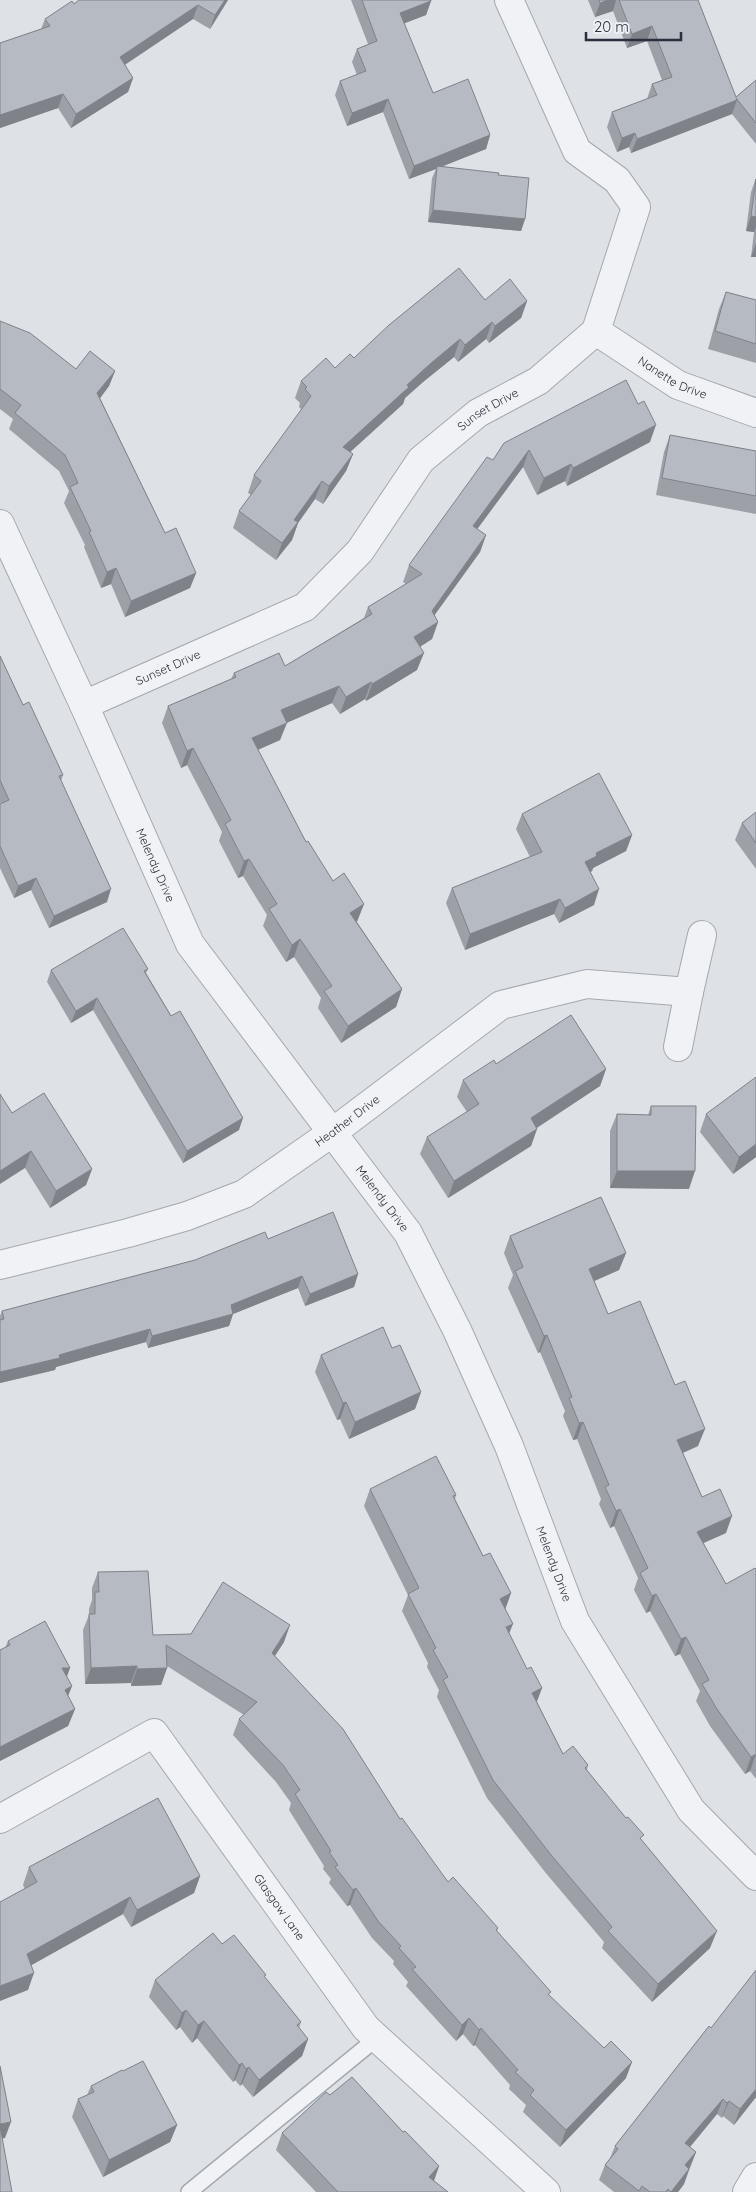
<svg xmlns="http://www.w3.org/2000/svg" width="756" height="2192" font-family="Quicksand,sans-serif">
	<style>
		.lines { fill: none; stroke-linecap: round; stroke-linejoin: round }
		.lane-casing { stroke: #a4a8b0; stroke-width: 18 }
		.street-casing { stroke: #a4a8b0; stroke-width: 30 }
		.lane { stroke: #f0f2f5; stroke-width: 15 }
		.street { stroke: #f0f2f5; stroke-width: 28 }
		.wall { fill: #9da0a7 }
		.shaded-wall { fill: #7f8288 }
		.building { fill: #b6bac2; stroke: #7f8288 }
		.labels { text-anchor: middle; stroke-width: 4; stroke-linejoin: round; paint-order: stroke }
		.street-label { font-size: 12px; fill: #292f3c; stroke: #edf0f4 }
	</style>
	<rect width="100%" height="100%" fill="#dee1e6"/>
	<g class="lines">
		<g class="lane-casing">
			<path id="lane" d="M189 2192 377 2038"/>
		</g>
		<g class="street-casing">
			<g id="street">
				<path id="s1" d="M596 331 678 385 756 413"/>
				<path id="s2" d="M0 524 84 705 190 944 408 1233 457 1330 509 1446 575 1621 691 1810 756 1876"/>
				<path id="s3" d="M84 705 305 607 360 551 421 460 478 413 538 381 596 331 636 207 617 180 577 151 509 0"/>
				<path d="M678 1047 689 992"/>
				<path id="s4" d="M0 1265 128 1233 187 1216 244 1194 333 1132 501 1005 587 984 689 992 702 935"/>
				<path id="s5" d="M0 1819 154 1733 366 2028 546 2192"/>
				<path d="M747 2192 756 2177"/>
			</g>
		</g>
		<use href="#lane" class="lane"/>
		<use href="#street" class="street"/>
	</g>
	<g class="wall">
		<path d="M79 0H228L210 29 193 19 125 65 133 78 128 92 71 128 58 108 0 128V43L41 29 45 19 74 4Z"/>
		<path d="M351 0H431V1L426 15 404 23 433 93 490 135 486 149 442 166 498 175 525 219 521 231 428 222 432 178 436 169 409 179 383 112 347 126 335 95 340 81 357 75 352 62 357 49 368 44Z"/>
		<path d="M588 0H698L736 97 756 80V144L732 114 631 153 629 147 617 152 607 127 612 112 647 99 652 84 662 80 647 41 627 48 613 11 595 17Z"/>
		<path d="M756 178V257H751L754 232 746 231 751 192Z"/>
		<path d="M726 292 756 300V363L708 349 719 309Z"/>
		<path d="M485 300 527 301 521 318 489 343 486 339 458 362 454 357 423 382 405 398 403 404 350 452 353 454 346 471 323 504 315 499 298 523 292 540 276 560 233 528 239 511 251 495 248 493 254 475 302 410 299 407 300 403 295 398 301 381 335 368 354 358Z"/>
		<path d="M0 321 76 369 115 371 109 386 100 398 165 533 196 573 190 588 125 617 111 584 101 588 84 547 85 545 64 503 69 491 59 471 9 429 13 419 0 409Z"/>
		<path d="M670 435 756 451V514L656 495 664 452Z"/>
		<path d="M650 442 567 486 565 481 537 495 523 467 477 529 486 535 480 552 434 616 438 622 432 639 420 647 417 670 366 701 365 699 340 714 332 703 286 723 280 740 258 750 306 842 333 881 364 904 357 922 402 989 396 1007 341 1043 318 1008 321 998 294 957 286 962 263 926 267 915 243 876 238 878 219 841 222 832 187 765 181 768 162 723 168 706 231 679 234 673 285 666 364 618 368 607 406 584 403 582 409 565 493 460 504 443Z"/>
		<path d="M0 656 23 705 63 775 61 781 107 902 49 928 31 890 14 898 0 868V804H1L0 802Z"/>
		<path d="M756 812V869L735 840 742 823Z"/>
		<path d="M522 814 632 835 626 851 593 868 592 871 590 872 594 905 559 923 554 914 465 950 446 903 452 888 530 857 516 829Z"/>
		<path d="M148 969 146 973 239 1130 183 1163 93 1010 71 1023 47 982 51 970Z"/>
		<path d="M496 1064 606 1069 600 1086 537 1128 531 1146 448 1198 420 1154 427 1137 467 1112 457 1097 463 1080Z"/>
		<path d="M651 1106 689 1189 610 1188V1131L617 1114 648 1115Z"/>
		<path d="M12 1113 92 1169 86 1185 50 1208 25 1168Z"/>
		<path d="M706 1114 756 1157 733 1174 700 1132Z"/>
		<path d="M510 1236 626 1253 619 1270 594 1281 608 1314 698 1446 683 1453 702 1497 726 1533 703 1543 726 1584 756 1570V1779L750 1771 745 1774 710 1726 696 1701 700 1691 680 1654 675 1656 650 1611 646 1613 634 1590 638 1578 614 1526 610 1528 599 1504 601 1499 577 1439 573 1440 563 1416 565 1411 540 1352 538 1353 508 1288 513 1275 504 1253Z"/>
		<path d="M268 1239 358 1274 354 1287 305 1306 298 1288 233 1314 229 1326 148 1348 146 1342 56 1367 55 1370 0 1383V1316L2 1311 195 1260Z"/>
		<path d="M392 1348 421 1392 415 1409 349 1439 340 1419 337 1420 315 1372 321 1355Z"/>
		<path d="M370 1489 456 1495 455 1499 483 1556 511 1593 505 1609 509 1633 527 1669 542 1688 537 1702 563 1754 588 1765 587 1770 642 1841 710 1948 652 2002 602 1948 604 1942 545 1872 487 1798 437 1697 439 1690 427 1667 428 1663 402 1611 408 1595 364 1506Z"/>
		<path d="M98 1572 153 1635 284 1642 275 1656 448 1882 498 1928 497 1931 550 1996 626 2078 560 2147 523 2112 526 2105 509 2089 510 2085 475 2045 473 2046 463 2034 456 2041 406 1986 408 1982 393 1964 394 1961 372 1938 350 1905 347 1906 329 1883 331 1879 323 1869 324 1866 289 1810 291 1803 276 1782 233 1735 239 1719 244 1715 167 1666V1668L161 1685 131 1686V1683L85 1684 83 1630 89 1615V1609L92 1600V1588Z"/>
		<path d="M8 1641 67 1677 72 1686 68 1696 75 1709 68 1726 0 1761V1650L5 1648Z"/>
		<path d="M29 1867 200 1876 194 1893 131 1927 123 1914 31 1965 28 1990 25 1889 23 1885Z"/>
		<path d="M222 1944 265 1978 301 2022 299 2028 308 2039 302 2056 253 2097 242 2084 240 2086 235 2080 233 2082 197 2038 192 2043 180 2027 176 2030 149 1997 155 1980Z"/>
		<path d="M709 2026 756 2097 734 2125 723 2116 722 2118 717 2114 690 2147 696 2152 684 2184 678 2192H614L599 2180 605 2165 610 2158 615 2146Z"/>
		<path d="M123 2071 177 2125 170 2142 103 2177 72 2117 78 2099 87 2095 91 2086Z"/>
		<path d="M330 2095 403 2132 439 2166 434 2181 448 2192H316L276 2150 282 2133Z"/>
	</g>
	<g class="shaded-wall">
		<path d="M225 0H228L210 29 215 15Z"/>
		<path d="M608 0H616L613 11 595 17 600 3Z"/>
		<path d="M431 1 426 15 395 27 400 13Z"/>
		<path d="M198 5 193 19 115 71 120 57Z"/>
		<path d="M652 26 647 41 627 48 632 34Z"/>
		<path d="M133 78 128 92 71 128 76 114Z"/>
		<path d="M63 94 58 108 0 128V115Z"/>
		<path d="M388 99 383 112 347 126 352 113Z"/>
		<path d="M737 100 732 114 631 153 637 139Z"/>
		<path d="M635 133 629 147 617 152 622 138Z"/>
		<path d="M490 135 486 149 436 169 437 166 436 169 409 179 414 166Z"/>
		<path d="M433 210 525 219 521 231 428 222Z"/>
		<path d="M751 216 756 217V227L754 232 746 231Z"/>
		<path d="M756 243V257H751Z"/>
		<path d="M527 301 521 318 489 343 495 326Z"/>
		<path d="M492 322 486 339 458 362 465 345Z"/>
		<path d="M460 339 454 357 423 382 405 398 403 404 337 464 343 447 407 385 430 364Z"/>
		<path d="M115 371 109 386 92 409 97 393Z"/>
		<path d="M656 425 650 442 567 486 573 468Z"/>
		<path d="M529 450 523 467 467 543 473 526Z"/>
		<path d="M353 454 346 471 323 504 329 486Z"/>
		<path d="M571 464 565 481 537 495 544 478Z"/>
		<path d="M322 481 315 499 298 523 292 540 276 560 282 543 294 520Z"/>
		<path d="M486 535 480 552 425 628 432 611Z"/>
		<path d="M116 568 111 584 101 588 107 572Z"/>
		<path d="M196 573 190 588 125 617 131 601Z"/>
		<path d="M438 622 432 639 408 654 414 637Z"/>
		<path d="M424 653 417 670 366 701 372 684Z"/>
		<path d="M371 682 365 699 340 714 346 697Z"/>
		<path d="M339 686 332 703 275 728 281 710Z"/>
		<path d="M287 723 280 740 245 755 252 738Z"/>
		<path d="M193 748 187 765 181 768 187 751Z"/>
		<path d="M632 835 626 851 593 868 592 871 579 878 585 862 596 853Z"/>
		<path d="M249 859 243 876 238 878 244 861Z"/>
		<path d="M36 878 31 890 14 898 18 886Z"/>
		<path d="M111 889 107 902 49 928 54 916Z"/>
		<path d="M599 889 594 905 559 923 565 908Z"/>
		<path d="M560 899 554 914 465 950 470 934Z"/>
		<path d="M364 904 357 921 344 930 350 913Z"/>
		<path d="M300 939 294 957 286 962 292 945Z"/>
		<path d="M402 989 396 1007 341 1043 348 1026Z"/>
		<path d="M97 998 93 1010 71 1023 76 1011Z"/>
		<path d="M606 1069 600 1086 524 1136 531 1118Z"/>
		<path d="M243 1118 239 1130 183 1163 187 1151Z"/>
		<path d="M537 1129 531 1146 448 1198 454 1181Z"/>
		<path d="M756 1144V1157L733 1174 739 1157Z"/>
		<path d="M31 1151 25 1168 0 1184V1171Z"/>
		<path d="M92 1169 86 1185 50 1208 56 1191Z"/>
		<path d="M617 1171H695L689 1189 610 1188Z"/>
		<path d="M626 1253 619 1270 583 1286 589 1269Z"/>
		<path d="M358 1274 354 1287 305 1306 310 1294Z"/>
		<path d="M302 1276 298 1288 233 1314 229 1326 148 1348 152 1336Z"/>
		<path d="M150 1329 146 1342 56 1367 55 1370 0 1383V1372Z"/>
		<path d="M547 1335 540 1352 538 1353 544 1336Z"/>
		<path d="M421 1392 415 1409 349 1439 355 1422Z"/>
		<path d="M346 1402 340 1419 337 1420 343 1403Z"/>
		<path d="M583 1422 577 1439 573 1440 579 1423Z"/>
		<path d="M705 1429 698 1446 671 1458 677 1440Z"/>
		<path d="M620 1509 614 1526 610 1528 616 1511Z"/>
		<path d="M732 1516 726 1533 690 1549 697 1532Z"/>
		<path d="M511 1593 505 1610 500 1599Z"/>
		<path d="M656 1594 650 1611 646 1613 652 1596Z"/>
		<path d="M513 1624 506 1641V1627Z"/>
		<path d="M290 1625 284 1642 266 1669 272 1653Z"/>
		<path d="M686 1637 680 1654 675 1656 681 1639Z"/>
		<path d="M137 1666 131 1683 85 1684 91 1668Z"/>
		<path d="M62 1668H70L64 1685Z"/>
		<path d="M167 1668 161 1685 131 1686 137 1669Z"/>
		<path d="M72 1686 65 1703V1690Z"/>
		<path d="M542 1688 535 1705 532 1693Z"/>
		<path d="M75 1709 68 1726 0 1761V1747Z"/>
		<path d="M756 1754 750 1771 745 1774 751 1757Z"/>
		<path d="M200 1876 194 1893 131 1927 137 1910Z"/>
		<path d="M356 1888 350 1905 347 1906 353 1890Z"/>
		<path d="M130 1897 123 1914 21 1971 27 1954Z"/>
		<path d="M717 1931 710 1948 652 2002 658 1984Z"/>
		<path d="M34 1973 28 1990 0 2001V1986Z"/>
		<path d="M186 2010 180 2027 176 2030 182 2013Z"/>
		<path d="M469 2018 463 2034 456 2041 462 2025Z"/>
		<path d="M204 2021 197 2038 192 2043 198 2025Z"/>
		<path d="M481 2028 475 2045 473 2046 479 2030Z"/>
		<path d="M308 2039 302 2056 253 2097 259 2080Z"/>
		<path d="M632 2062 626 2078 560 2147 566 2130Z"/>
		<path d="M242 2063 235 2080 233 2082 239 2065Z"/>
		<path d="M249 2067 242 2084 240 2086 246 2069Z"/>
		<path d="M756 2089V2097L734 2125 740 2109Z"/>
		<path d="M723 2099 717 2114 680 2159 685 2143Z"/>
		<path d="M729 2101 723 2116 722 2118 727 2103Z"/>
		<path d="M11 2122 5 2138 0 2139V2124Z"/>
		<path d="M177 2125 170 2142 103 2177 109 2160Z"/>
		<path d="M696 2152 690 2167 679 2181 685 2165Z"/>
		<path d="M439 2166 433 2183 429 2177Z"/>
		<path d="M689 2169 684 2184 678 2192H671Z"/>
	</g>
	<g class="building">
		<path d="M79 0H225L215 15 198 5 120 57 133 78 76 114 63 94 0 115V43L50 26 45 19 72 1 74 4Z"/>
		<path d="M362 0H431V1L400 13 433 93 468 79 490 135 414 166 388 99 352 113 340 81 366 71 357 49 377 41Z"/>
		<path d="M599 0H608L600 3Z"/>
		<path d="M619 0H698L736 97 756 80V123L736 98 737 100 637 139 635 133 622 138 612 112 657 95 652 84 672 77 652 26 632 34Z"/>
		<path d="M437 166 499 173 498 175 529 178 525 219 433 210Z"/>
		<path d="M756 179V217L751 216Z"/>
		<path d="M459 268 485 300 510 279 527 301 495 326 492 322 465 345 460 339 430 364 407 385 409 387 343 447 353 454 329 486 322 481 294 520 298 522 282 543 239 511 261 481 254 475 311 396 305 389 307 387 301 381 326 358 335 368 350 354 354 358 389 325Z"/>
		<path d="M726 292 756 300V344L715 331Z"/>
		<path d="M0 321 30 333 76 369 90 351 115 371 97 393 165 533 176 528 196 573 131 601 116 568 107 572 89 532 91 531 70 487 78 483 65 455 15 413 21 405 0 389Z"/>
		<path d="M626 380 638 404 644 401 656 425 573 468 571 464 544 478 529 450 473 526 486 535 432 611 438 622 414 637 424 653 372 684 371 682 346 697 339 686 281 710 287 723 252 738 306 842 308 841 333 881 344 873 364 904 350 913 402 989 348 1026 324 991 332 986 300 939 292 945 269 909 277 904 249 859 244 861 225 824 231 820 193 748 187 751 168 706 236 677 234 673 279 653 285 666 372 614 368 607 422 574 409 565 487 457 493 460 504 443Z"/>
		<path d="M670 435 756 451V496L662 478Z"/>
		<path d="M0 656 23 705 29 702 63 775 59 776 111 889 54 916 36 878 18 886 0 846V804L9 800 0 780Z"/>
		<path d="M599 773 632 835 596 853 597 856 585 862 599 889 565 908 560 899 470 934 452 888 542 852 522 814Z"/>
		<path d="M756 812V843L742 823Z"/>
		<path d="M123 928 148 969 144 971 171 1016 180 1011 243 1118 187 1151 97 998 76 1011 51 970Z"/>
		<path d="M571 1015 606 1069 531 1118 537 1129 454 1181 427 1137 479 1104 463 1080 494 1060 496 1064Z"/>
		<path d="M756 1077V1144L739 1157 706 1114Z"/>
		<path d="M44 1093 92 1169 56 1191 31 1151 0 1171V1094L12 1113Z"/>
		<path d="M651 1106H696L695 1171H617V1114L651 1115Z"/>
		<path d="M601 1197 626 1253 589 1269 608 1314 640 1301 675 1385 685 1381 705 1429 677 1440 702 1497 720 1489 732 1516 697 1532 726 1584 755 1568 756 1570V1754L751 1757 717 1709 702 1684 709 1680 686 1637 681 1639 656 1594 652 1596 640 1573 648 1568 620 1509 616 1511 605 1487 609 1485 583 1422 579 1423 569 1398 572 1397 547 1335 544 1336 515 1271 523 1267 510 1236Z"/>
		<path d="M333 1212 358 1274 310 1294 302 1276 231 1305 233 1314 152 1336 150 1329 59 1355 60 1358 0 1372V1320L4 1319 2 1311 195 1260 265 1232 268 1239Z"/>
		<path d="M383 1327 392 1348 400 1345 421 1392 355 1422 346 1402 343 1403 321 1355Z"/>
		<path d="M436 1456 456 1495 453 1496 483 1556 490 1553 511 1593 500 1599 513 1624 506 1627 527 1669 531 1667 542 1688 532 1693 563 1754 573 1746 588 1765 585 1768 626 1818 628 1817 644 1835 640 1838 717 1931 658 1984 608 1931 612 1927 551 1855 493 1780 443 1680 448 1677 433 1650 436 1648 408 1594 419 1588 370 1489Z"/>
		<path d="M148 1571 153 1635 191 1634 223 1582 290 1625 272 1653 343 1729 400 1819 402 1818 448 1882 453 1877 498 1928 496 1930 551 1992 548 1994 604 2048 611 2041 632 2062 566 2130 530 2095 534 2090 515 2072 518 2070 481 2028 479 2030 469 2018 462 2025 412 1969 416 1967 399 1948 401 1946 378 1921 356 1888 353 1890 335 1867 338 1865 329 1852 331 1851 295 1794 300 1790 283 1765 239 1719 257 1702 166 1645 167 1668 137 1669V1666L91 1668 89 1614H95V1592H99L98 1572Z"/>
		<path d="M45 1621 70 1668H62L72 1686 65 1690 75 1709 0 1747V1650L10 1645 8 1641Z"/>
		<path d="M158 1798 200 1876 137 1910 130 1897 27 1954 34 1973 0 1986V1902L37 1882 29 1867Z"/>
		<path d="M213 1933 222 1944 234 1935 266 1975 264 1976 301 2022 297 2025 308 2039 259 2080 249 2067 246 2069 242 2063 239 2065 204 2021 198 2025 186 2010 182 2013 155 1980Z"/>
		<path d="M756 1970V2089L740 2109 729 2101 727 2103 723 2099 685 2143 696 2152 685 2165 689 2169 671 2192 668 2189 666 2192H650L642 2186 639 2191 605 2165 618 2149 615 2146 709 2026 711 2028Z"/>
		<path d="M143 2061 177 2125 109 2160 78 2099 94 2092 91 2086 122 2070 123 2071Z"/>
		<path d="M0 2066 11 2122 0 2124Z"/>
		<path d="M352 2077 403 2132 405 2131 439 2166 429 2177 448 2192H338L282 2133 326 2092 330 2095Z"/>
		<path d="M0 2126 12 2192H0Z"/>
	</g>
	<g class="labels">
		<g class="street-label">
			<text dy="4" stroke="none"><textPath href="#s1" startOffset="90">Nanette Drive</textPath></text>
			<text dy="4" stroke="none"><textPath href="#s3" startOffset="514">Sunset Drive</textPath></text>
			<text dy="4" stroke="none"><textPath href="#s3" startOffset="92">Sunset Drive</textPath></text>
			<text dy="4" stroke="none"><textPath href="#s2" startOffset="375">Melendy Drive</textPath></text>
			<text dy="4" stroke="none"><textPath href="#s4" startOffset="381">Heather Drive</textPath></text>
			<text dy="4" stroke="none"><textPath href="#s2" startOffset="780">Melendy Drive</textPath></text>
			<text dy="4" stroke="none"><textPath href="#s2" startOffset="1185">Melendy Drive</textPath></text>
			<text dy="4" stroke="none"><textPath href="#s5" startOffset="391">Glasgow Lane</textPath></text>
		</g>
	</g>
	<path d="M586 32v8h95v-8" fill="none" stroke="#292f3c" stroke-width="2.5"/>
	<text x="594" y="32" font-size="15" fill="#292f3c" stroke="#edf0f4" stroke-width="4" paint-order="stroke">20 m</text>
</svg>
